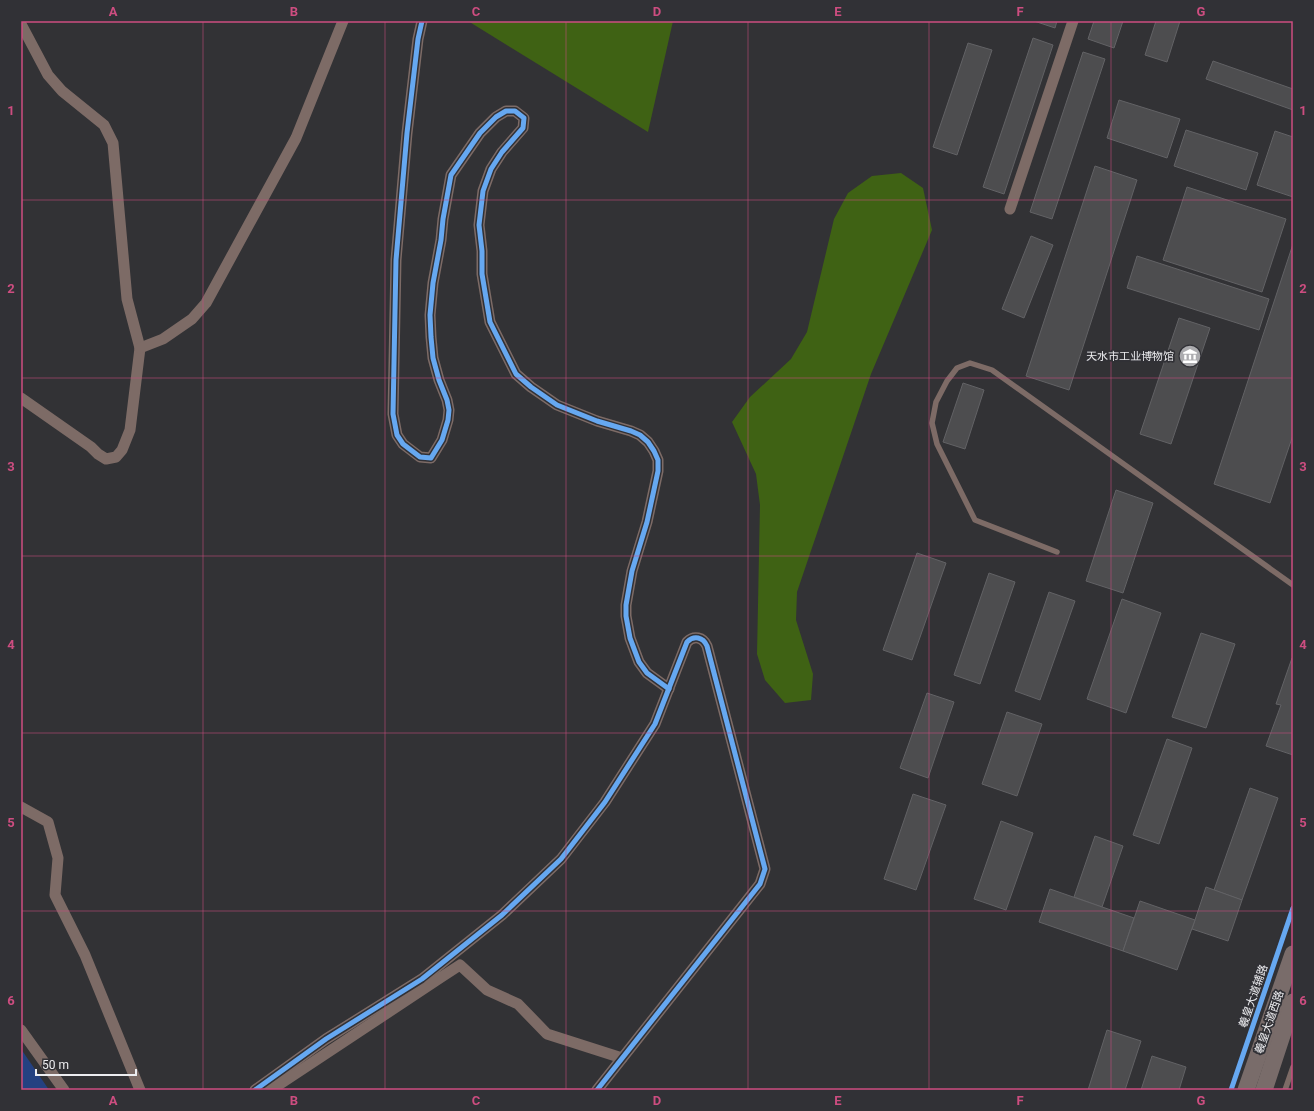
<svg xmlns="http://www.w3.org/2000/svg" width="1314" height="1111" font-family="Roboto,'Noto Sans SC',sans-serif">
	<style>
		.forest { fill: #3f6214 }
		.water { fill: #244181 }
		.building { fill: #4d4d4f; stroke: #626265 }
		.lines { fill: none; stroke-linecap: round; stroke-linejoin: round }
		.lane { stroke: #7d6b66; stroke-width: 5.5 }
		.street { stroke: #7d6b66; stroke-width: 11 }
		.primary { stroke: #796c6a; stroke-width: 17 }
		.cycleway-casing { stroke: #313136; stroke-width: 8 }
		.cycleway { stroke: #66a8f1; stroke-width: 5 }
		.grid { fill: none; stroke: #cd4d80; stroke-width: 1; stroke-opacity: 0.55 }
		.labels { text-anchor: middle; stroke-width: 3.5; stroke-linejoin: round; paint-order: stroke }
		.poi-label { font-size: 11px; fill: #ededf0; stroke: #313136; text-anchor: end }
		.street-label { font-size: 11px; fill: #ededf0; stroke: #313136 }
		.neatline { fill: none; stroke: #cd4d80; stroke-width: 1.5 }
		.grid-label { font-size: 13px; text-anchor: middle; font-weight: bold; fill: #cd4d80 }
	</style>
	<rect width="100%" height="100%" fill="#323235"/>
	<g class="forest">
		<path d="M468 21H673L648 132Z"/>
		<path d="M901 173 923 188 932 230 871 374 797 592 796 620 813 674 811 700 785 703 765 680 757 654 760 505 756 474 732 422 750 397 791 359 807 332 834 219 848 193 872 176Z"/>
	</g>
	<path class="water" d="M21 1049 45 1084 49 1090H21Z"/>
	<g class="building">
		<path d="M1034 21H1057L1055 28Z"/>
		<path d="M1094 21H1123L1114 48 1088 39Z"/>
		<path d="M1156 21H1180L1167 62 1145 55Z"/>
		<path d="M1033 38 1053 45 1004 194 983 187Z"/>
		<path d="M968 43 992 50 957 155 933 147Z"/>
		<path d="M1083 52 1105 59 1052 219 1030 212Z"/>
		<path d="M1213 61 1293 89V110L1206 79Z"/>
		<path d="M1119 100 1180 119 1167 158 1107 138Z"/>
		<path d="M1186 130 1258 153 1246 190 1174 166Z"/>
		<path d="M1275 131 1293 137V197L1257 185Z"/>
		<path d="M1095 166 1137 180 1069 390 1026 376Z"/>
		<path d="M1187 187 1286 219 1262 292 1163 260Z"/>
		<path d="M1031 236 1053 245 1024 318 1002 309Z"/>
		<path d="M1293 244V435L1270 503 1214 484Z"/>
		<path d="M1137 256 1269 299 1259 330 1127 288Z"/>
		<path d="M1179 318 1210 328 1171 444 1140 434Z"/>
		<path d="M963 383 984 390 965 449 943 442Z"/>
		<path d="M1116 490 1153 503 1123 593 1086 581Z"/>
		<path d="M917 553 946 563 912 660 883 650Z"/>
		<path d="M989 573 1015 582 980 684 954 675Z"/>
		<path d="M1049 592 1075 601 1040 700 1015 691Z"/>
		<path d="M1122 599 1161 613 1126 713 1087 699Z"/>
		<path d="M1201 633 1235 644 1206 728 1172 717Z"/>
		<path d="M1292 658H1293V755L1266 746 1281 705 1276 704Z"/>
		<path d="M927 693 954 702 928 778 900 768Z"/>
		<path d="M1007 712 1042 724 1017 796 982 784Z"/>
		<path d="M1167 739 1192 748 1159 844 1133 835Z"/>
		<path d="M1250 788 1278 798 1242 900 1214 890Z"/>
		<path d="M913 794 946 805 916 890 884 879Z"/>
		<path d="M1001 821 1033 833 1006 910 974 899Z"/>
		<path d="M1095 836 1123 846 1102 907 1074 897Z"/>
		<path d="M1206 887 1242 900 1228 941 1192 929Z"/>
		<path d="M1050 889 1134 918 1123 951 1039 922Z"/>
		<path d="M1140 901 1195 920 1177 970 1123 951Z"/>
		<path d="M1107 1030 1141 1041 1125 1090H1088Z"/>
		<path d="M1152 1056 1186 1067 1179 1090H1141Z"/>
	</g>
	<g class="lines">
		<g class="lane">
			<path d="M1057 552 975 520 937 444 932 423 936 402 947 381 957 368 970 363 992 370 1293 585"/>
			<path d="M1231 1090 1293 908"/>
			<path d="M1285 1090 1293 1067"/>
		</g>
		<g class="street">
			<path d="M422 21 418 39 407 133 396 260 393 414 397 435 403 444 420 457 431 458 442 440 448 420 449 410 447 400 439 380 433 358 431 337 430 315 433 283 441 240 443 219 451 175 480 133 496 117 506 111H515L524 118 523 128 502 152 491 169 483 191 479 225 482 251V274L490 322 516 374 531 387 557 405 597 421 631 431 640 435 648 442 654 451 658 460V471L647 522 632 571 626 605V616L630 638 639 662 647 673 669 689"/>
			<path d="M21 24 48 75 62 91 104 125 113 143 127 299 140 348 130 430 122 450 116 457 106 459 98 454 91 447 21 398"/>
			<path d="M1010 209 1073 21"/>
			<path d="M140 348 163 339 192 319 206 303 296 138 343 21"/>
			<path d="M21 807 48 822 58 858 55 895 85 955 140 1090"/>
			<path d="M21 1030 64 1090"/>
			<path d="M255 1090 326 1039 422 979 502 915 561 859 605 802 655 724 687 642C694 635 703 637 707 646L765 869 760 884 597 1090"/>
			<path d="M271 1090 440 978 460 965 487 990 518 1004 547 1034 622 1058"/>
		</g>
		<g class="primary">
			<path d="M1246 1090 1293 954"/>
			<path d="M1264 1090 1293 1002"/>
		</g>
		<g class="cycleway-casing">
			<g id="cycleway">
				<path d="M422 21 418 39 407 133 396 260 393 414 397 435 403 444 420 457 431 458 442 440 448 420 449 410 447 400 439 380 433 358 431 337 430 315 433 283 441 240 443 219 451 175 480 133 496 117 506 111H515L524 118 523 128 502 152 491 169 483 191 479 225 482 251V274L490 322 516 374 531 387 557 405 597 421 631 431 640 435 648 442 654 451 658 460V471L647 522 632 571 626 605V616L630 638 639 662 647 673 669 689"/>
				<path d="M255 1090 326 1039 422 979 502 915 561 859 605 802 655 724 687 642C694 635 703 637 707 646L765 869 760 884 597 1090"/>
				<path d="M1231 1090 1293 908"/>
			</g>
		</g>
		<use href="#cycleway" class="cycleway"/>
	</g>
	<path class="grid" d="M203 21V1090M385 21V1090M566 21V1090M748 21V1090M929 21V1090M1111 21V1090M21 200H1293M21 378H1293M21 556H1293M21 733H1293M21 911H1293"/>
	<defs>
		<g id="museum-disc" transform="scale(1.15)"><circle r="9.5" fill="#acacaf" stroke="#313136"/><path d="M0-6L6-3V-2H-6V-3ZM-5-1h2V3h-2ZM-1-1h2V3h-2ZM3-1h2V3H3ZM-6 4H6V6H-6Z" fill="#fff"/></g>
	</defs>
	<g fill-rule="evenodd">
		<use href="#museum-disc" x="1190" y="356"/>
	</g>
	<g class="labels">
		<g class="poi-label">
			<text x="1174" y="360">天水市工业博物馆</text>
		</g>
		<g class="street-label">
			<text transform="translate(1253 996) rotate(-71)" y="4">羲皇大道辅路</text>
			<text transform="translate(1269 1022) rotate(-71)" y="4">羲皇大道西路</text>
		</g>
	</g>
	<rect width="1314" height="1111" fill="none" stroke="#313136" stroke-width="44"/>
	<path d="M36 1069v6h100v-6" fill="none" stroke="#ededf0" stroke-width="2"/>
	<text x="42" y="1069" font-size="12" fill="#ededf0" stroke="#313136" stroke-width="3" paint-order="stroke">50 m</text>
	<rect x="22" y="22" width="1270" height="1067" class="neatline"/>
	<g class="grid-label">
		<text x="113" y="16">A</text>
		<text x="294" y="16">B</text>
		<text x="476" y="16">C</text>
		<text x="657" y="16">D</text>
		<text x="838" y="16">E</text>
		<text x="1020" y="16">F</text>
		<text x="1201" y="16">G</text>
		<text x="11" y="115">1</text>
		<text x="1303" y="115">1</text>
		<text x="11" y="293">2</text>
		<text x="1303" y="293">2</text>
		<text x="11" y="471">3</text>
		<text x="1303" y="471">3</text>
		<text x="11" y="649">4</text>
		<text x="1303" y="649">4</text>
		<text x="11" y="827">5</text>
		<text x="1303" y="827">5</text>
		<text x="11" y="1005">6</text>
		<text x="1303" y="1005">6</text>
		<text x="113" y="1105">A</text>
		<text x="294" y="1105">B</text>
		<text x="476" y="1105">C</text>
		<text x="657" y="1105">D</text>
		<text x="838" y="1105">E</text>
		<text x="1020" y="1105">F</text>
		<text x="1201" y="1105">G</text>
	</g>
</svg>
